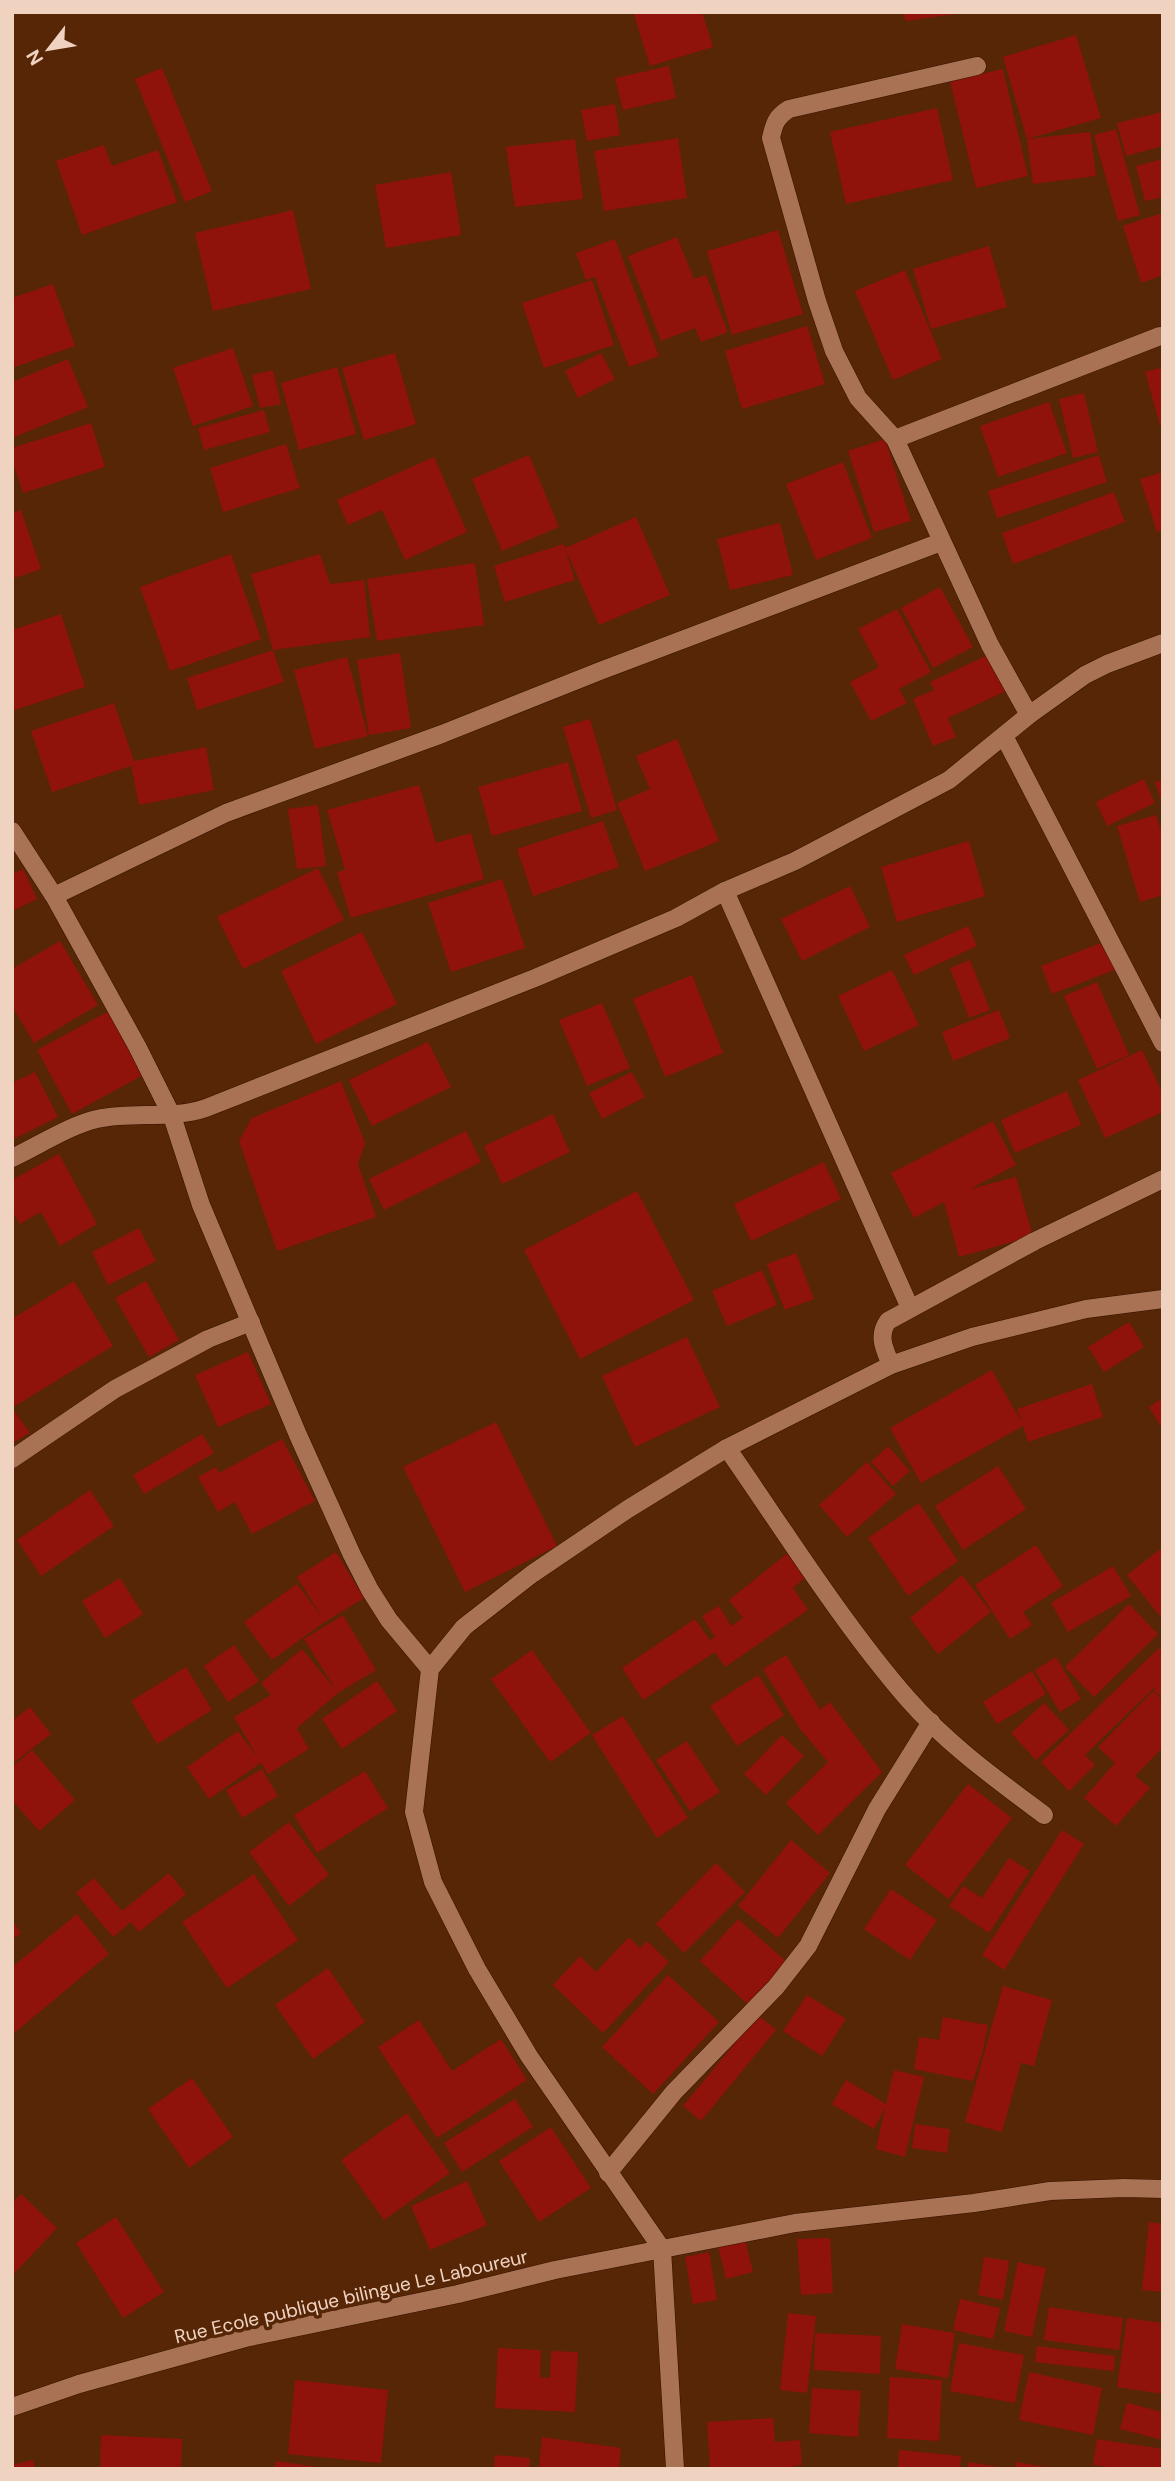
<svg xmlns="http://www.w3.org/2000/svg" width="1175" height="2481" font-family="'DM Sans',sans-serif">
	<style>
		.building { fill: #8f130a }
		.lines { fill: none; stroke-linecap: round; stroke-linejoin: round }
		.street-casing { stroke: #351100; stroke-width: 19 }
		.street { stroke: #a97254; stroke-width: 18 }
		.labels { text-anchor: middle; stroke-width: 7; stroke-linejoin: round; paint-order: stroke }
		.street-label { font-size: 19px; fill: #f0d2c1; stroke: #562606 }
	</style>
	<rect width="100%" height="100%" fill="#562606"/>
	<g class="building">
		<path d="M633 12H702L713 47 650 66Z"/>
		<path d="M902 12H954L955 14 906 21Z"/>
		<path d="M1076 35 1101 118 1027 139 1003 57Z"/>
		<path d="M669 66 676 98 623 110 615 78Z"/>
		<path d="M162 68 212 191 185 202 135 79Z"/>
		<path d="M1003 69 1028 176 976 188 950 81Z"/>
		<path d="M615 104 620 135 587 141 581 110Z"/>
		<path d="M937 108 953 180 846 204 830 132Z"/>
		<path d="M1163 112V146L1126 156 1117 123Z"/>
		<path d="M1116 129 1140 215 1118 221 1094 135Z"/>
		<path d="M1090 132 1096 176 1033 184 1027 139Z"/>
		<path d="M678 138 687 198 604 211 594 151Z"/>
		<path d="M575 139 583 199 515 207 506 147Z"/>
		<path d="M104 145 112 166 158 150 177 202 82 235 56 161Z"/>
		<path d="M1163 159V197L1145 201 1136 166Z"/>
		<path d="M451 172 461 235 386 248 375 185Z"/>
		<path d="M293 210 311 289 213 311 195 233Z"/>
		<path d="M1162 213 1163 275 1141 283 1123 226Z"/>
		<path d="M778 230 803 314 732 335 707 251Z"/>
		<path d="M677 237 694 279 706 275 728 332 701 342 695 328 661 341 628 256Z"/>
		<path d="M615 239 659 356 629 367 595 277 586 280 576 253Z"/>
		<path d="M989 246 1007 307 931 329 913 269Z"/>
		<path d="M905 270 942 359 893 380 855 291Z"/>
		<path d="M592 280 614 345 544 368 522 303Z"/>
		<path d="M53 284 75 346 12 368V298Z"/>
		<path d="M807 326 825 384 742 409 725 351Z"/>
		<path d="M233 348 253 406 193 426 173 368Z"/>
		<path d="M395 353 416 424 364 440 342 368Z"/>
		<path d="M601 353 615 379 578 398 565 371Z"/>
		<path d="M68 359 88 407 12 438V382Z"/>
		<path d="M337 367 356 434 299 450 281 383Z"/>
		<path d="M1163 367V431L1162 432 1145 372Z"/>
		<path d="M273 370 281 404 260 408 252 375Z"/>
		<path d="M1084 393 1098 452 1073 458 1059 399Z"/>
		<path d="M1049 402 1067 453 998 477 980 426Z"/>
		<path d="M264 410 270 432 204 450 198 428Z"/>
		<path d="M91 423 105 467 23 493 12 460V448Z"/>
		<path d="M885 439 911 521 874 532 848 451Z"/>
		<path d="M286 444 300 488 223 512 210 468Z"/>
		<path d="M529 455 559 527 502 551 472 479Z"/>
		<path d="M1099 455 1107 482 997 518 988 491Z"/>
		<path d="M434 457 467 532 405 560 382 510 348 525 337 500Z"/>
		<path d="M843 462 872 538 816 560 786 484Z"/>
		<path d="M1163 472V530L1157 532 1140 479Z"/>
		<path d="M1114 492 1125 522 1013 564 1002 533Z"/>
		<path d="M21 510 41 569 12 579V513Z"/>
		<path d="M636 517 670 595 599 625 565 548Z"/>
		<path d="M780 523 793 575 730 590 717 539Z"/>
		<path d="M564 544 575 580 505 602 494 566Z"/>
		<path d="M231 554 261 639 170 671 140 587Z"/>
		<path d="M320 554 330 584 364 580 370 637 273 650 284 682 197 710 187 678 273 650 251 574Z"/>
		<path d="M475 563 484 625 377 641 367 579Z"/>
		<path d="M940 587 973 647 933 668 901 608Z"/>
		<path d="M897 609 931 672 899 689 907 703 871 721 850 682 879 667 858 629Z"/>
		<path d="M61 614 85 687 12 711V630Z"/>
		<path d="M400 653 411 728 369 735 357 660Z"/>
		<path d="M990 654 1008 690 948 718 956 737 933 746 913 699 934 690 930 682Z"/>
		<path d="M347 657 368 736 315 749 294 670Z"/>
		<path d="M114 703 134 761 206 747 214 790 139 805 131 766 52 792 31 731Z"/>
		<path d="M590 719 617 810 591 818 563 727Z"/>
		<path d="M677 739 719 841 645 871 617 803 650 789 636 756Z"/>
		<path d="M568 762 582 811 492 836 478 787Z"/>
		<path d="M1144 779 1155 803 1107 826 1096 802Z"/>
		<path d="M1163 780V803H1162L1155 782Z"/>
		<path d="M419 785 436 843 471 833 484 879 351 918 337 872 345 870 327 810Z"/>
		<path d="M318 805 326 866 297 869 288 809Z"/>
		<path d="M1156 815 1163 837V895L1140 902 1117 826Z"/>
		<path d="M603 821 619 867 533 896 517 849Z"/>
		<path d="M969 841 985 896 897 922 881 867Z"/>
		<path d="M318 868 344 920 243 969 217 917Z"/>
		<path d="M23 869 37 899 12 911V874Z"/>
		<path d="M502 879 525 948 451 972 428 903Z"/>
		<path d="M850 886 870 927 802 961 781 919Z"/>
		<path d="M968 926 977 946 914 975 904 955Z"/>
		<path d="M362 932 397 1004 316 1044 281 971Z"/>
		<path d="M60 941 98 1005 34 1043 12 1006V969Z"/>
		<path d="M1106 941 1117 969 1052 994 1041 966Z"/>
		<path d="M970 960 990 1010 969 1018 950 968Z"/>
		<path d="M892 970 919 1025 864 1051 838 996Z"/>
		<path d="M692 975 723 1053 665 1077 633 999Z"/>
		<path d="M1097 982 1129 1055 1097 1069 1064 996Z"/>
		<path d="M602 1003 630 1068 587 1086 559 1020Z"/>
		<path d="M999 1010 1010 1038 953 1061 942 1032Z"/>
		<path d="M109 1011 143 1075 72 1114 37 1050Z"/>
		<path d="M428 1042 451 1087 372 1126 349 1080Z"/>
		<path d="M1142 1050 1163 1094V1112L1105 1138 1078 1080Z"/>
		<path d="M35 1072 58 1117 12 1140V1083Z"/>
		<path d="M632 1072 645 1097 602 1119 589 1093Z"/>
		<path d="M341 1081 365 1143 358 1164 376 1217 277 1251 239 1141 252 1118Z"/>
		<path d="M1067 1091 1081 1125 1015 1153 1001 1120Z"/>
		<path d="M553 1114 570 1152 502 1184 484 1146Z"/>
		<path d="M993 1121 1016 1165 970 1189 1016 1177 1033 1236 959 1257 944 1202 914 1218 891 1173Z"/>
		<path d="M466 1131 481 1162 384 1210 369 1179Z"/>
		<path d="M59 1154 97 1224 60 1246 41 1212 20 1224 12 1211V1180Z"/>
		<path d="M824 1162 841 1199 751 1241 734 1204Z"/>
		<path d="M637 1191 694 1300 580 1359 524 1250Z"/>
		<path d="M139 1228 156 1261 108 1285 92 1252Z"/>
		<path d="M796 1253 814 1299 785 1310 767 1264Z"/>
		<path d="M762 1270 777 1305 727 1326 712 1291Z"/>
		<path d="M74 1281 113 1346 15 1406 12 1402V1319Z"/>
		<path d="M146 1281 179 1340 149 1357 115 1298Z"/>
		<path d="M1129 1322 1144 1347 1104 1372 1088 1347Z"/>
		<path d="M687 1337 720 1407 635 1447 602 1376Z"/>
		<path d="M248 1352 271 1404 218 1427 195 1375Z"/>
		<path d="M992 1370 1022 1423 1017 1409 1092 1384 1103 1417 1028 1442 1023 1426 921 1483 890 1428Z"/>
		<path d="M1163 1398V1430L1149 1407Z"/>
		<path d="M12 1408 30 1433 12 1443Z"/>
		<path d="M496 1422 557 1546 465 1592 403 1467Z"/>
		<path d="M202 1434 214 1453 144 1494 133 1475Z"/>
		<path d="M282 1439 315 1501 252 1534 235 1502 218 1512 198 1477 216 1467 219 1473Z"/>
		<path d="M888 1446 910 1471 893 1486 871 1462Z"/>
		<path d="M867 1462 896 1494 847 1537 819 1505Z"/>
		<path d="M998 1466 1026 1509 963 1550 935 1506Z"/>
		<path d="M90 1490 114 1526 41 1576 17 1540Z"/>
		<path d="M919 1503 958 1561 908 1596 868 1538Z"/>
		<path d="M1036 1545 1063 1586 1023 1612 1032 1625 1010 1639 975 1585Z"/>
		<path d="M1163 1547V1620L1127 1575Z"/>
		<path d="M336 1552 364 1598 325 1622 272 1660 244 1622 297 1584 322 1617 297 1577Z"/>
		<path d="M788 1553 807 1576 793 1588 808 1610 725 1667 715 1652 643 1700 622 1668 695 1619 710 1640 715 1637 702 1616 719 1606 731 1626 743 1618 729 1600Z"/>
		<path d="M1113 1566 1131 1596 1068 1632 1051 1603Z"/>
		<path d="M962 1575 991 1612 938 1654 910 1618Z"/>
		<path d="M120 1578 143 1614 105 1638 82 1601Z"/>
		<path d="M1129 1604 1158 1634 1094 1697 1065 1667Z"/>
		<path d="M343 1615 376 1670 338 1693 297 1728 309 1749 268 1774 261 1763 209 1799 187 1767 238 1731 258 1758 234 1717 271 1695 261 1683 302 1649 336 1690 304 1639Z"/>
		<path d="M234 1645 259 1681 228 1702 204 1666Z"/>
		<path d="M1159 1648 1163 1653V1699L1154 1690 1155 1687 1085 1755 1095 1765 1069 1791 1041 1762Z"/>
		<path d="M532 1650 591 1733 550 1762 491 1679Z"/>
		<path d="M786 1655 820 1710 830 1702 882 1772 818 1835 786 1803 828 1762 800 1729 763 1669Z"/>
		<path d="M1056 1657 1081 1699 1060 1712 1035 1670Z"/>
		<path d="M186 1667 212 1710 157 1744 131 1701Z"/>
		<path d="M1032 1671 1046 1694 997 1724 983 1702Z"/>
		<path d="M758 1675 784 1715 737 1746 710 1706Z"/>
		<path d="M377 1681 397 1711 342 1749 322 1719Z"/>
		<path d="M1153 1691 1163 1700V1747L1135 1776 1150 1788 1116 1826 1084 1798 1115 1763 1098 1747Z"/>
		<path d="M1044 1703 1069 1730 1036 1760 1011 1733Z"/>
		<path d="M30 1707 51 1734 12 1764V1721Z"/>
		<path d="M623 1716 688 1818 657 1838 592 1735Z"/>
		<path d="M782 1735 804 1756 766 1795 744 1774Z"/>
		<path d="M687 1741 720 1792 690 1811 656 1760Z"/>
		<path d="M32 1750 75 1800 39 1831 12 1800V1767Z"/>
		<path d="M262 1769 278 1796 242 1818 226 1790Z"/>
		<path d="M365 1771 388 1808 317 1853 294 1815Z"/>
		<path d="M968 1784 1012 1818 949 1899 905 1865Z"/>
		<path d="M289 1822 329 1875 289 1906 249 1852Z"/>
		<path d="M1062 1830 1084 1844 1004 1970 982 1955Z"/>
		<path d="M791 1840 830 1873 778 1938 738 1906Z"/>
		<path d="M1009 1858 1030 1871 989 1933 949 1906 963 1886 982 1898Z"/>
		<path d="M716 1863 745 1892 684 1953 656 1924Z"/>
		<path d="M169 1873 186 1894 139 1932 131 1922 113 1937 76 1893 94 1878 122 1911Z"/>
		<path d="M254 1874 298 1940 227 1988 182 1922Z"/>
		<path d="M891 1889 937 1920 910 1960 864 1929Z"/>
		<path d="M77 1914 109 1954 12 2035V1967Z"/>
		<path d="M12 1919 21 1934 12 1939Z"/>
		<path d="M738 1919 789 1964 751 2007 700 1961Z"/>
		<path d="M629 1937 640 1948 647 1941 669 1962 603 2033 553 1985 580 1956 596 1972Z"/>
		<path d="M328 1968 365 2022 313 2059 275 2005Z"/>
		<path d="M668 1975 719 2022 653 2094 602 2047Z"/>
		<path d="M1003 1986 1052 2000 1034 2066 1021 2063 1002 2132 965 2122Z"/>
		<path d="M807 1995 846 2019 822 2056 783 2031Z"/>
		<path d="M758 2015 776 2030 701 2121 683 2106Z"/>
		<path d="M943 2017 988 2025 982 2054 973 2081 914 2069 919 2037 939 2040Z"/>
		<path d="M419 2020 452 2071 501 2039 527 2080 437 2138 378 2047Z"/>
		<path d="M894 2070 924 2077 905 2157 876 2149 885 2108 874 2129 832 2104 846 2080 886 2104Z"/>
		<path d="M192 2078 233 2137 189 2168 148 2109Z"/>
		<path d="M515 2099 533 2127 462 2172 444 2143Z"/>
		<path d="M407 2113 450 2173 384 2220 341 2160Z"/>
		<path d="M915 2124 950 2129 947 2153 912 2148Z"/>
		<path d="M551 2127 591 2188 539 2222 499 2161Z"/>
		<path d="M467 2181 487 2225 430 2250 411 2206Z"/>
		<path d="M21 2194 57 2228 12 2276V2203Z"/>
		<path d="M116 2217 164 2292 123 2318 76 2243Z"/>
		<path d="M1149 2222 1163 2224V2292L1142 2290Z"/>
		<path d="M830 2238 833 2293 801 2295 797 2239Z"/>
		<path d="M745 2239 753 2272 726 2279 718 2246Z"/>
		<path d="M709 2252 717 2300 693 2304 685 2257Z"/>
		<path d="M984 2257 1009 2261 1003 2300 978 2295Z"/>
		<path d="M1018 2262 1046 2268 1032 2337 1004 2331Z"/>
		<path d="M960 2299 1000 2308 993 2339 953 2330Z"/>
		<path d="M1049 2307 1123 2318 1119 2350 1044 2340Z"/>
		<path d="M788 2313 816 2316 807 2393 780 2390Z"/>
		<path d="M1127 2318 1163 2323V2394L1117 2387Z"/>
		<path d="M902 2324 955 2333 948 2378 895 2369Z"/>
		<path d="M815 2333 881 2336 880 2374 814 2370Z"/>
		<path d="M959 2343 1024 2355 1015 2403 950 2391Z"/>
		<path d="M1037 2346 1115 2356 1114 2371 1035 2362Z"/>
		<path d="M498 2348 541 2350 540 2377 550 2378 551 2351 578 2352 575 2412 495 2408Z"/>
		<path d="M1029 2372 1102 2388 1093 2435 1019 2420Z"/>
		<path d="M890 2377 942 2380 939 2441 887 2438Z"/>
		<path d="M295 2380 388 2390 381 2463 288 2454Z"/>
		<path d="M812 2388 861 2391 858 2437 809 2433Z"/>
		<path d="M1127 2403 1163 2412V2440L1120 2429Z"/>
		<path d="M773 2418 775 2442 800 2440 802 2465 793 2466 794 2469H710L707 2422Z"/>
		<path d="M101 2435 182 2439 181 2469H100Z"/>
		<path d="M542 2437 621 2448 619 2469 539 2467Z"/>
		<path d="M1097 2439 1163 2449V2469H1122L1093 2465Z"/>
		<path d="M899 2450 961 2456 960 2469H898Z"/>
		<path d="M495 2455 530 2458 529 2469H494Z"/>
		<path d="M33 2460 35 2469H12V2465Z"/>
		<path d="M276 2461 317 2467 316 2469H274Z"/>
		<path d="M968 2462 999 2467V2469H967Z"/>
		<path d="M1016 2462 1046 2467V2469H1015Z"/>
	</g>
	<g class="lines">
		<g class="street-casing">
			<g id="street">
				<path d="M977 66 789 109C776 117 774 124 771 138L817 301 834 351 858 398 895 439 990 645 1029 715"/>
				<path d="M895 439 1160 336"/>
				<path d="M1004 736 1163 1043"/>
				<path d="M12 831 54 896 137 1046 172 1116 201 1205 298 1435 352 1555 370 1590 389 1620 430 1669"/>
				<path d="M725 891 910 1308"/>
				<path d="M54 896 226 813 442 734 600 671 941 542"/>
				<path d="M12 1158C38 1146 70 1125 97 1119 135 1111 170 1120 206 1108L535 978 676 918 725 891 795 861 949 780 1029 715 1085 675 1107 664 1163 643"/>
				<path d="M891 1365C885 1350 877 1336 888 1321L1035 1241 1163 1179"/>
				<path d="M727 1448C784 1530 842 1623 907 1698 947 1744 996 1779 1044 1815"/>
				<path d="M12 1459 115 1389 208 1339 251 1322"/>
				<path d="M608 2173 674 2092 776 1987 808 1946 877 1809 931 1722"/>
				<path d="M12 2407 79 2384 245 2338 458 2294 555 2270 795 2223 974 2203 1050 2191 1124 2188 1163 2189"/>
				<path d="M675 2469 662 2249 529 2056 477 1969 433 1882 414 1812 430 1669 464 1627 532 1574 628 1509 727 1448 891 1365 972 1337 1086 1309 1163 1299"/>
			</g>
		</g>
		<use href="#street" class="street"/>
	</g>
	<g class="labels">
		<g class="street-label">
			<text transform="translate(351 2296) rotate(-13)" y="7">Rue Ecole publique bilingue Le Laboureur</text>
		</g>
	</g>
	<rect width="1175" height="2481" fill="none" stroke="#f0d2c1" stroke-width="28"/>
	<g transform="translate(49 49) rotate(239)" stroke="#562606" stroke-width="5" paint-order="stroke">
	<path d="M0-5L12 26L0 18L-12 26Z" fill="#f0d2c1"/>
	<text y="-10" font-size="19" font-weight="bold" text-anchor="middle" fill="#f0d2c1">N</text>
	</g>
</svg>
